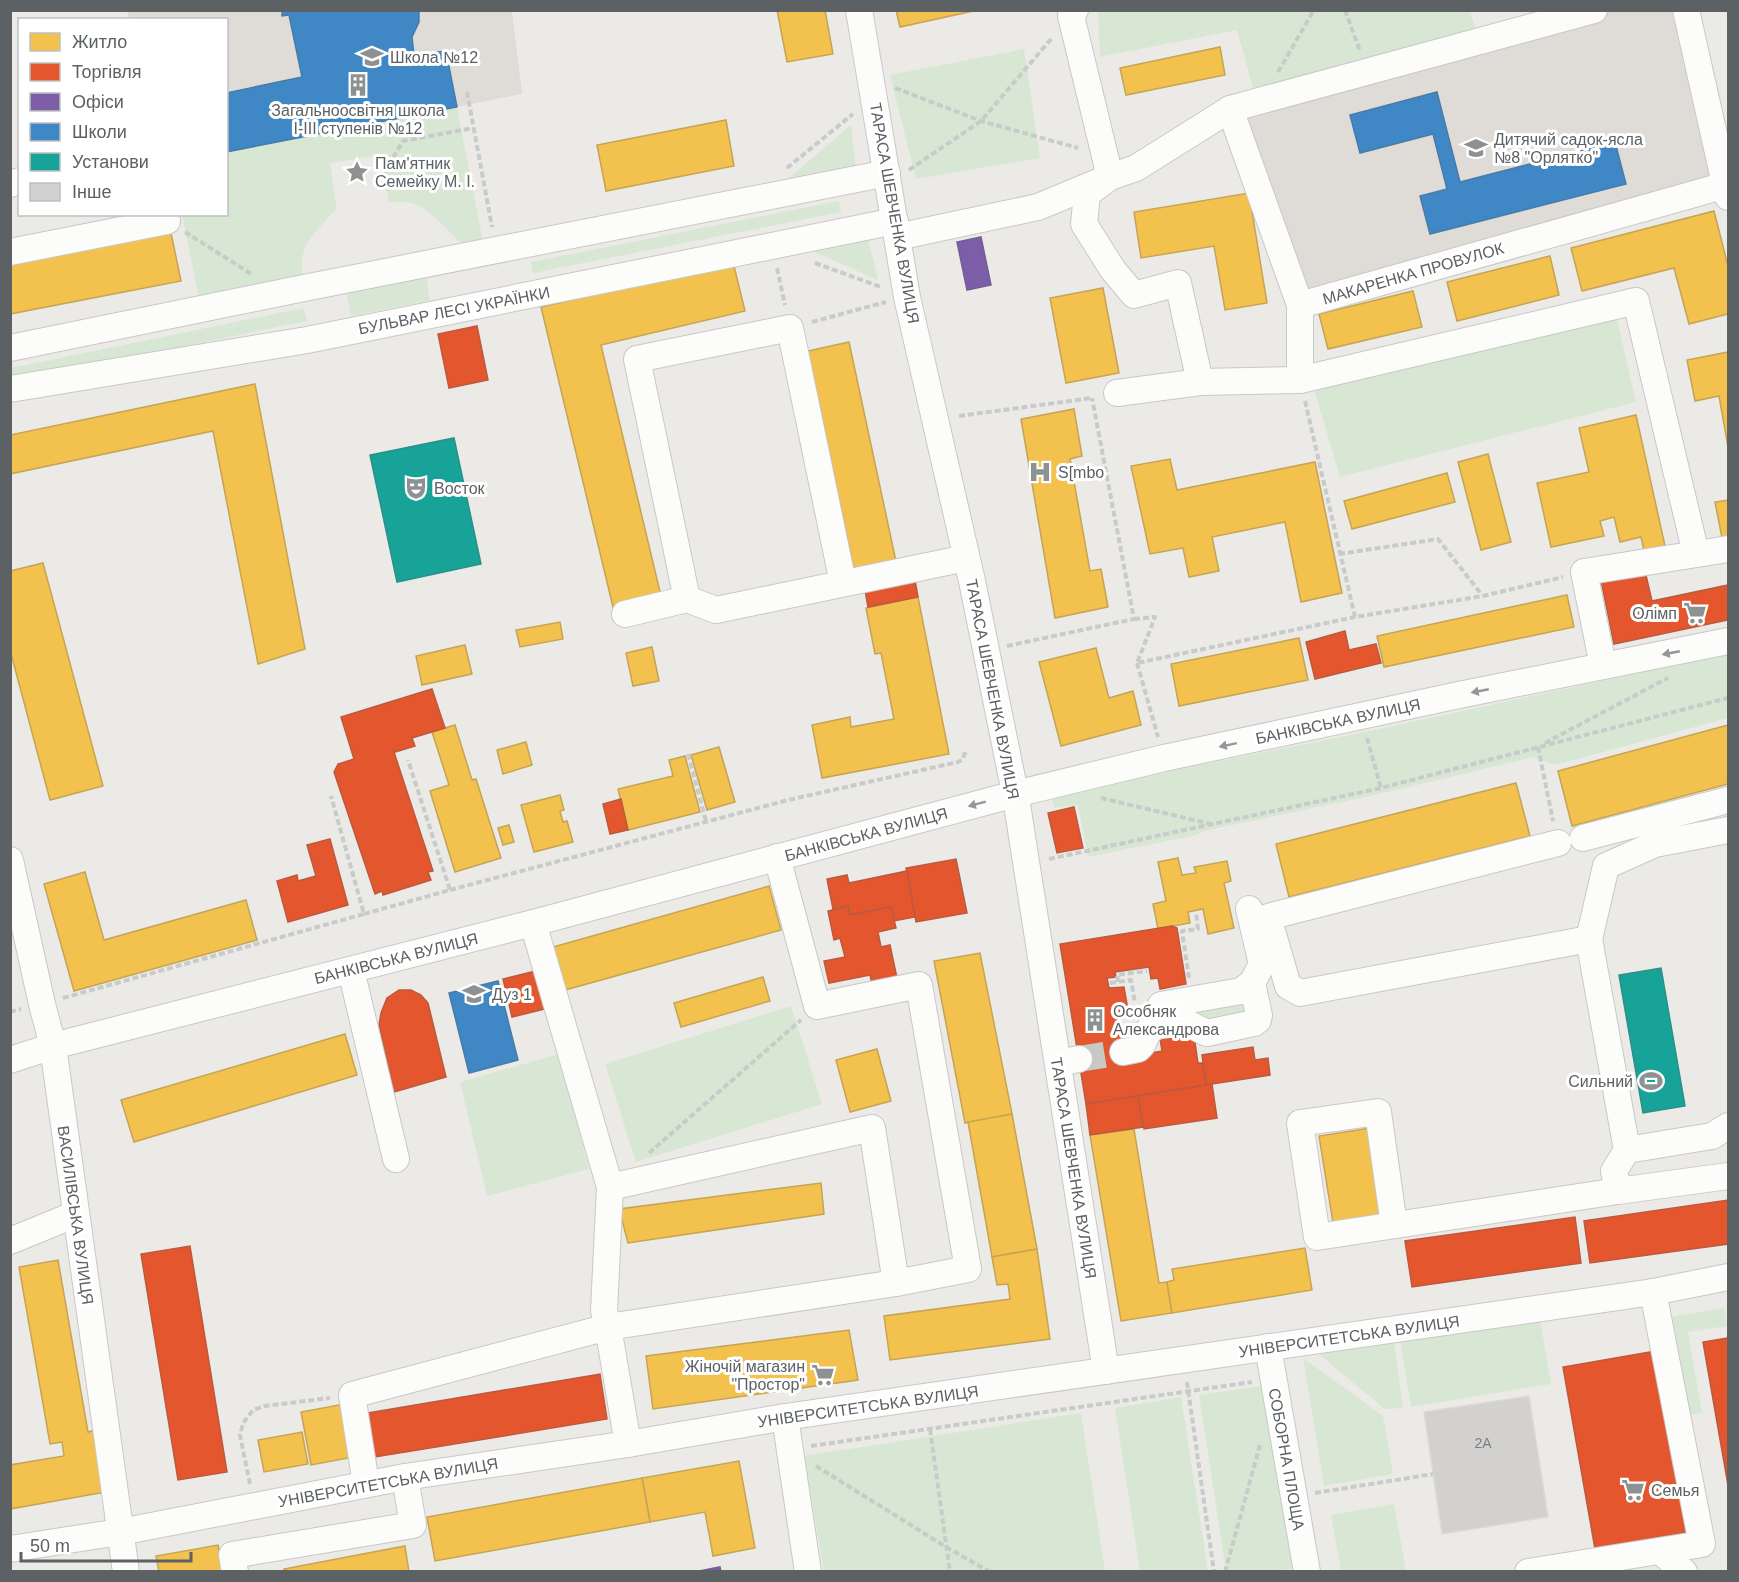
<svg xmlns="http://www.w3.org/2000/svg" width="1739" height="1582" font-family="Helvetica,sans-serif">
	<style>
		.education { fill: #dfdcd7 }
		.green { fill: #d7e7d3 }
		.homes { fill: #f2c14e; stroke: #c5a455; stroke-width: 1.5 }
		.shops { fill: #e4572e; stroke: #bb5a3e; stroke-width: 1.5 }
		.offices { fill: #7b5ea7; stroke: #725f93; stroke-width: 1.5 }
		.schools { fill: #3f88c5; stroke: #487ca8; stroke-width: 1.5 }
		.public { fill: #17a398; stroke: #2c8f88; stroke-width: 1.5 }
		.building { fill: #d2d1d0; stroke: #dcd9d6; stroke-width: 1.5 }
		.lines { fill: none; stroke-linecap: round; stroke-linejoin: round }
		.minor-tunnel { stroke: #c8c8c6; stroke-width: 26; stroke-dasharray: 26 13; stroke-linecap: butt }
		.minor-casing { stroke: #c8c8c7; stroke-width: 28 }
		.path { stroke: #c7cbc9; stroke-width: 4; stroke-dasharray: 6 3; stroke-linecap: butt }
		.minor { stroke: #fcfcfb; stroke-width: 26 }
		.oneway { fill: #949799 }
		.labels { text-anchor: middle; stroke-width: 6; stroke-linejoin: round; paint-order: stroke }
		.number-label { font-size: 14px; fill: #7b7e80 }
		.poi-label { font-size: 16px; fill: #5c6164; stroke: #fff; text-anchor: start }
		.street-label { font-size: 16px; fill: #5c6164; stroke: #fff }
	</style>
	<rect width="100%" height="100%" fill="#eceae7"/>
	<g class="education">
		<path d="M127 11H512L522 94 227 152 226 20 129 19Z"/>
		<path d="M1607 11H1672L1713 185 1303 297 1235 112Z"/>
	</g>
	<g class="green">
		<path d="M1098 11H1470L1477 34 1255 95 1237 30 1100 57Z"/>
		<path d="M1024 49 1040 158 916 179 890 75Z"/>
		<path d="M457 107 483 242C476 243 467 246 460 242 457 240 453 235 450 232 429 212 420 198 389 203L381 155 330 163 337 210 332 213C313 237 297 245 303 278L199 298 182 215 226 214 227 152Z"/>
		<path d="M851 125 856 170 778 187Z"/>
		<path d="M839 201 841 212 533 273 531 262Z"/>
		<path d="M867 234 878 280 805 248Z"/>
		<path d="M425 271 430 300 351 316 345 287Z"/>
		<path d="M304 308 307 321 11 382V368Z"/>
		<path d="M1616 315 1636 402 1340 477 1313 386Z"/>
		<path d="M1728 654V718L1555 765 1533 757 1384 793 1204 831 1197 835 1088 857 1078 805 1055 808 1051 795 1369 731Z"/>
		<path d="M1245 998 1252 1012 1196 1023 1193 1010Z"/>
		<path d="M791 1006 822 1104 636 1162 605 1064Z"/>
		<path d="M559 1054 589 1169 487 1196 460 1082Z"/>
		<path d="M1724 1308 1727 1326 1688 1332 1702 1413 1687 1415 1671 1317Z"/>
		<path d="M1540 1319 1551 1384 1411 1407 1400 1339Z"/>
		<path d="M1394 1341 1403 1408 1385 1409 1319 1354Z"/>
		<path d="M1303 1358 1383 1416 1393 1474 1324 1486Z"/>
		<path d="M1268 1385 1296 1568 1272 1571H1226L1199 1395Z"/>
		<path d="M1181 1397 1208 1571H1140L1115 1408Z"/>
		<path d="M1081 1413 1105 1571H824L804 1456Z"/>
		<path d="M1394 1504 1406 1571H1341L1331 1515Z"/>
	</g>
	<g class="homes">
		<path d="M777 10H825L833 54 787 62Z"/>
		<path d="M896 10H978L900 27Z"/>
		<path d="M1220 47 1225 75 1126 95 1120 68Z"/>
		<path d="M726 120 734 166 606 191 597 145Z"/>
		<path d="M1249 193 1267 303 1225 310 1214 246 1141 258 1134 212Z"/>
		<path d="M1714 211 1728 266V314L1689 324 1674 268 1582 291 1571 248Z"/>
		<path d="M171 233 181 281 10 314V264Z"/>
		<path d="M1550 256 1559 295 1457 321 1447 282Z"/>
		<path d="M733 262 745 311 601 345 661 596 613 607 541 307Z"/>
		<path d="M1103 288 1119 373 1066 383 1050 298Z"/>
		<path d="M1413 291 1422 327 1328 349 1319 314Z"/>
		<path d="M849 342 897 566 855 575 808 351Z"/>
		<path d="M1728 352V447L1719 396 1695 401 1687 360Z"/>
		<path d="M255 384 305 649 258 664 213 431 10 474V435Z"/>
		<path d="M1074 409 1082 456 1070 459 1090 571 1101 569 1108 607 1055 618 1021 419Z"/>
		<path d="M1636 415 1667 555 1646 560 1641 537 1620 542 1614 517 1600 521 1604 536 1551 547 1537 483 1589 472 1579 428Z"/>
		<path d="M1488 454 1511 542 1481 550 1458 462Z"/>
		<path d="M1170 459 1177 490 1315 462 1342 593 1301 602 1285 522 1212 537 1219 571 1189 577 1183 548 1150 554 1131 466Z"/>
		<path d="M1447 473 1455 502 1352 529 1344 501Z"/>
		<path d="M1728 500V542L1723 543 1715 502Z"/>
		<path d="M43 563 103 786 50 800 10 650V571Z"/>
		<path d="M1567 595 1574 627 1384 667 1377 636Z"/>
		<path d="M918 597 949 754 822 778 812 725 850 717 851 727 894 719 881 653 875 654 866 608Z"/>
		<path d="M560 622 563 639 520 647 516 630Z"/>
		<path d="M1299 638 1308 680 1179 706 1171 664Z"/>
		<path d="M465 645 472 674 422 685 416 656Z"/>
		<path d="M652 647 659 681 633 686 626 653Z"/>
		<path d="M1096 648 1109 698 1133 691 1141 725 1061 746 1039 662Z"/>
		<path d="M455 725 472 780 476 779 501 858 455 872 430 791 449 785 432 732Z"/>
		<path d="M1728 725V784L1572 826 1558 771Z"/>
		<path d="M526 742 532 765 503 774 497 750Z"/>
		<path d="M719 747 735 802 707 810 691 755Z"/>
		<path d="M685 756 700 812 628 830 618 789 673 776 669 760Z"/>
		<path d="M1516 783 1530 836 1289 897 1276 844Z"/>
		<path d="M560 795 564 810 560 811 563 822 567 821 573 842 534 852 521 805Z"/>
		<path d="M509 825 514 842 503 845 498 828Z"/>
		<path d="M1178 858 1182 875 1196 873 1194 867 1227 861 1231 881 1224 883 1234 928 1208 934 1203 909 1188 912 1190 923 1158 929 1153 904 1166 901 1158 862Z"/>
		<path d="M85 872 104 940 246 900 257 940 74 991 44 884Z"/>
		<path d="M769 886 781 930 558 992 546 949Z"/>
		<path d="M980 953 1012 1114 965 1123 934 961Z"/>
		<path d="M763 977 770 1001 681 1027 674 1003Z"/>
		<path d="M345 1034 357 1075 134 1142 121 1100Z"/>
		<path d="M877 1049 891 1101 850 1112 836 1060Z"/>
		<path d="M1012 1114 1037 1249 992 1257 968 1122Z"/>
		<path d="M1370 1128 1385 1221 1334 1229 1319 1136Z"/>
		<path d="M1134 1129 1159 1283 1167 1282 1172 1313 1121 1321 1090 1135Z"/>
		<path d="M821 1183 824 1214 628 1243 619 1209Z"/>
		<path d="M1305 1248 1312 1290 1172 1313 1167 1282 1174 1280 1172 1269Z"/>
		<path d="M1037 1249 1050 1339 890 1360 884 1316 1010 1299 1008 1284 997 1285 992 1257Z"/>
		<path d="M58 1260 88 1432 96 1430 106 1492 10 1509V1465L64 1456 62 1442 50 1444 19 1267Z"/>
		<path d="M849 1330 858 1380 653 1409 646 1356Z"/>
		<path d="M344 1404 354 1457 311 1465 301 1412Z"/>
		<path d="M302 1432 308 1464 264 1472 258 1440Z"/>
		<path d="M739 1461 755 1548 713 1556 705 1512 650 1522 642 1478Z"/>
		<path d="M642 1478 650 1522 435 1561 427 1517Z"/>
		<path d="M218 1545 223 1572H159L156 1556Z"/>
		<path d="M405 1546 409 1572H285L284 1569Z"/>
	</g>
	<g class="shops">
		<path d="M477 326 488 380 449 388 438 334Z"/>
		<path d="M1645 571 1652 601 1728 585V620L1614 644 1601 580Z"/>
		<path d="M915 580 918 597 868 607 865 590Z"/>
		<path d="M1345 631 1349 650 1376 644 1381 663 1315 679 1306 642Z"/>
		<path d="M432 689 445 728 412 738 415 746 395 752 393 749 433 871 428 872 431 880 383 895 382 891 375 894 334 772 338 764 354 759 341 717Z"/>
		<path d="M621 799 628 830 610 834 603 804Z"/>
		<path d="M1074 807 1083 848 1057 853 1048 813Z"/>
		<path d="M330 839 348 905 288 922 277 881 297 875 298 881 316 876 307 845Z"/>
		<path d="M956 859 967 913 916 922 906 868Z"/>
		<path d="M907 871 915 917 894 921 891 907 850 915 848 906 833 909 827 879 847 875 849 883Z"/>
		<path d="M848 906 850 915 891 907 896 928 878 932 881 947 890 945 897 978 872 984 870 975 829 983 824 961 845 957 840 938 834 940 828 911Z"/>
		<path d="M1172 926 1177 928 1186 984 1160 989 1158 978 1151 979 1149 967 1115 972 1116 977 1107 978 1109 988 1124 987 1128 1010 1116 1012 1124 1058 1162 1051 1160 1039 1164 1033 1194 1036 1198 1063H1203L1206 1085 1086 1104 1060 944Z"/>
		<path d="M544 969 553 1007 512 1017 503 979Z"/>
		<path d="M399 990H411L421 995 428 1003 446 1077 394 1092 379 1025 381 1013 387 998Z"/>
		<path d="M1253 1047 1255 1060 1268 1058 1270 1075 1206 1085 1202 1055Z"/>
		<path d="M1212 1084 1217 1118 1144 1129 1138 1096Z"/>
		<path d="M1138 1096 1143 1127 1090 1135 1086 1104Z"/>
		<path d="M1728 1200V1244L1590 1263 1584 1221Z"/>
		<path d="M1575 1217 1581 1263 1412 1287 1405 1241Z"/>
		<path d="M190 1246 227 1472 178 1480 141 1254Z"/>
		<path d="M1728 1338V1485L1703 1342Z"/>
		<path d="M1655 1351 1688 1532 1595 1549 1563 1367Z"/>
		<path d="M600 1374 607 1419 375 1457 367 1413Z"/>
	</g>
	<g class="offices">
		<path d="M981 237 991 285 967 290 957 242Z"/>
		<path d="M720 1567 721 1572H694Z"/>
	</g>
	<g class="schools">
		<path d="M282 10H419V22L412 37 414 55 446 51 457 107 226 152V93L302 77 289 15 282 16Z"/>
		<path d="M1437 92 1460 182 1615 142 1626 184 1430 234 1420 196 1447 189 1433 134 1360 153 1350 115Z"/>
		<path d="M498 981 518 1060 469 1073 449 993Z"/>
	</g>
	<g class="public">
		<path d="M454 438 481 564 397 582 370 455Z"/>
		<path d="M1661 968 1685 1106 1643 1113 1619 975Z"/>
	</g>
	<path class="building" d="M1529 1396 1548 1517 1442 1534 1424 1412Z"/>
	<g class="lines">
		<path class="minor-tunnel" d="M1079 1059 1123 1052"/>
		<g class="minor-casing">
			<g id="minor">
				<path d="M859 10 907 297 972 581 1016 798 1106 1371"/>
				<path d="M1075 10 1071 16 1110 177 1087 194 1084 224 1113 270 1134 295 1178 283 1200 382"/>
				<path d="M1686 10 1728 197"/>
				<path d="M1230 109 1594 10"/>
				<path d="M10 184 20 181"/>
				<path d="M897 237 1038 207 1110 177 1136 168 1230 109 1300 305 1726 185"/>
				<path d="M10 252 167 221"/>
				<path d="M1300 305V380"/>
				<path d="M10 348 299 289 887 173"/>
				<path d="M10 389 307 340 895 221"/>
				<path d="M1117 393 1200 382 1300 380 1636 301 1696 554"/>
				<path d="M687 599 637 359 790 328 843 583"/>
				<path d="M625 614 687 599 716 610 966 558"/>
				<path d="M1603 666 1584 572 1728 549"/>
				<path d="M1583 838 1728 800"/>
				<path d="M1558 843 1268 917 1288 986 1300 993 1589 939 1627 1150 1712 1136 1728 1126"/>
				<path d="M10 860 42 1004 53 1046 126 1572"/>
				<path d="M533 923 610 1187"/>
				<path d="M1589 939 1606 866 1655 844 1728 830"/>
				<path d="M351 970 396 1159"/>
				<path d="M1148 1032 1161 1005 1241 991 1252 983"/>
				<path d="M1123 1052 1138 1049 1142 1045 1148 1032 1156 1026 1185 1022 1207 1033 1254 1023 1258 1020 1259 1015 1252 983 1262 964 1249 909"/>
				<path d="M10 1060 53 1046 533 923 1015 794 1164 758 1459 695 1728 641"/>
				<path d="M1058 1063 1079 1059"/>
				<path d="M1618 1191 1728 1176"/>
				<path d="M1394 1225 1378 1112 1300 1123 1317 1237 1618 1191 1614 1171 1627 1150"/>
				<path d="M10 1241 76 1214"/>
				<path d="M1268 1347 1307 1572"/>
				<path d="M785 1417 808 1572"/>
				<path d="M628 1444 608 1327 604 1311 610 1187 872 1128 896 1283 968 1269 919 985 817 1006 777 857"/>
				<path d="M366 1484 352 1395 608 1327 896 1283"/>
				<path d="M10 1549 120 1532 405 1477 628 1444 785 1417 1653 1292 1728 1277"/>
				<path d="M1660 1551 1684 1572"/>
				<path d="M235 1572 232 1555 413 1525 405 1477"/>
				<path d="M1528 1572 1702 1544 1653 1292"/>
			</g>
		</g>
		<g class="path">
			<path d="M1345 10 1360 51"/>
			<path d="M1278 72 1314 10"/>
			<path d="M895 88 981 121 1078 148"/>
			<path d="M467 92 492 227"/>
			<path d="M787 168 853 114"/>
			<path d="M909 170 981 121 1052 38"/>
			<path d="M384 173 403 141 473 128"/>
			<path d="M185 232 253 275"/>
			<path d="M815 263 881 287"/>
			<path d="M777 268 785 305"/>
			<path d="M812 322 886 302"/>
			<path d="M1305 401 1355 617 1483 596 1563 577"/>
			<path d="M959 416 1092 398"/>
			<path d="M1339 554 1438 539 1482 595"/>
			<path d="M1134 619 1155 617 1137 663 1355 617"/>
			<path d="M1007 646 1134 619 1092 398"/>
			<path d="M1137 663 1158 737"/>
			<path d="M1367 738 1381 788"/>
			<path d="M1545 743 1668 678"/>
			<path d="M1538 747 1553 821"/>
			<path d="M688 754 706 821"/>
			<path d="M1101 798 1211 824"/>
			<path d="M1049 859 1381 788 1728 698"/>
			<path d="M450 890 788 800 958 762 962 760 966 751"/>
			<path d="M364 914 450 890 408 760"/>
			<path d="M1189 978 1182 931 1198 929 1196 913"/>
			<path d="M1118 982 1117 975 1147 971"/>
			<path d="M1110 983 1131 980 1135 1003"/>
			<path d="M63 998 364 914 331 796"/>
			<path d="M10 1012 21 1009"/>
			<path d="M649 1153 801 1020"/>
			<path d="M1187 1382 1214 1572"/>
			<path d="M930 1429 950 1572"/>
			<path d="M811 1446 1252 1382"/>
			<path d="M816 1466 946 1547 990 1572"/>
			<path d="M250 1484 240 1435 243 1423 253 1410 265 1406 330 1398"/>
			<path d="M1315 1493 1433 1474"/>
			<path d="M1225 1572 1260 1445"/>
		</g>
		<use href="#minor" class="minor"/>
	</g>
	<defs><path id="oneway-solid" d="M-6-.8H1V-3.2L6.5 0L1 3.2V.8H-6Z" transform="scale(1.5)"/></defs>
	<g class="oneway">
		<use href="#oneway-solid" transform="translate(1671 653) rotate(169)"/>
		<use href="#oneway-solid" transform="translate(1480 691) rotate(169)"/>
		<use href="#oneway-solid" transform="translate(1228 745) rotate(168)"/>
		<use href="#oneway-solid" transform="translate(977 804) rotate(165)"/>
	</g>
	<defs>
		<g id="school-bare" transform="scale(1.8)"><path d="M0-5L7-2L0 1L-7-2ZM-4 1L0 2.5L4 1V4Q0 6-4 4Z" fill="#8e9192" stroke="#fff" stroke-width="2.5" paint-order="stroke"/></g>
		<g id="building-bare" transform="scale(1.8)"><path d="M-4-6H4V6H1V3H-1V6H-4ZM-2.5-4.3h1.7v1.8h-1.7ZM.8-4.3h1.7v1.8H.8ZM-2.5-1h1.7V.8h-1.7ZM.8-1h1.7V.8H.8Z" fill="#8e9192" stroke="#fff" stroke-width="2.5" paint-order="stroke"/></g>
		<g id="sight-bare" transform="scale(1.8)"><path d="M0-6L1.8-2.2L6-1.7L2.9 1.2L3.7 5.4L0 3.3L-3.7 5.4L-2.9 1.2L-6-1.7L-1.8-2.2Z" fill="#8e9192" stroke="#fff" stroke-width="2.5" paint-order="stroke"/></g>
		<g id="hospital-bare" transform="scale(1.8)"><path d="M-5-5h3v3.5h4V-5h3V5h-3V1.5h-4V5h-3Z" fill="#8e9192" stroke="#fff" stroke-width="2.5" paint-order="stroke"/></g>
		<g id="theatre-bare" transform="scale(1.8)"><path d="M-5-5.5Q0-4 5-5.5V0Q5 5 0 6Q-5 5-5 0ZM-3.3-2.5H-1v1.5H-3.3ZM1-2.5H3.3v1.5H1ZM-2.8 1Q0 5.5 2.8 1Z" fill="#8e9192" stroke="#fff" stroke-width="2.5" paint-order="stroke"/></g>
		<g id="supermarket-bare" transform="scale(1.8)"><path d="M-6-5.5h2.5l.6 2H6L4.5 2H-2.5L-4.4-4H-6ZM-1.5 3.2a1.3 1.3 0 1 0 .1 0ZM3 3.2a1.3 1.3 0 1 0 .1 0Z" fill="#8e9192" stroke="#fff" stroke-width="2.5" paint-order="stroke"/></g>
		<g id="stadium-bare" transform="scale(1.8)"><path d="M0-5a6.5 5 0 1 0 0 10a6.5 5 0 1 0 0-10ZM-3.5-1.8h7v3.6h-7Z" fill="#8e9192" stroke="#fff" stroke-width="2.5" paint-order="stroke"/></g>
	</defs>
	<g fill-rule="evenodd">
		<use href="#school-bare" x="372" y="57"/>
		<use href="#building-bare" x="358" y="85"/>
		<use href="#school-bare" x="1476" y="148"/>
		<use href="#sight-bare" x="357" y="172"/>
		<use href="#hospital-bare" x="1040" y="472"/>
		<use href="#theatre-bare" x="416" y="488"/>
		<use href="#supermarket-bare" x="1695" y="613"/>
		<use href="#school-bare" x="474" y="994"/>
		<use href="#building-bare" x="1095" y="1020"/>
		<use href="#stadium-bare" x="1651" y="1081"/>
		<use href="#supermarket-bare" x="823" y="1375"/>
		<use href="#supermarket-bare" x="1633" y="1490"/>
	</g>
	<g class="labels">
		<g class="number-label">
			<text x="1483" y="1448">2А</text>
		</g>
		<g class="poi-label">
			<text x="390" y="63">Школа №12</text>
			<text x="358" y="116" text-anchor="middle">Загальноосвітня школа<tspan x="358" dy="18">І-ІІІ ступенів №12</tspan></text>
			<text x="1494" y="145">Дитячий садок-ясла<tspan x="1494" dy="18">№8 "Орлятко"</tspan></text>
			<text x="375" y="169">Пам'ятник<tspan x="375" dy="18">Семейку М. І.</tspan></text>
			<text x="1058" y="478">S[mbo</text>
			<text x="434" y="494">Восток</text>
			<text x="1677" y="619" text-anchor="end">Олімп</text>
			<text x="492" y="1000">Дуз 1</text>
			<text x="1113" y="1017">Особняк<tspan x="1113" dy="18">Александрова</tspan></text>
			<text x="1633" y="1087" text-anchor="end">Сильний</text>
			<text x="805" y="1372" text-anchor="end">Жіночій магазин<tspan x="805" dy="18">"Простор"</tspan></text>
			<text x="1651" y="1496">Семья</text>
		</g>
		<g class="street-label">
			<text transform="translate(895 213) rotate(80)" y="6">ТАРАСА ШЕВЧЕНКА ВУЛИЦЯ</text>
			<text transform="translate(1413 273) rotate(-16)" y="6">МАКАРЕНКА ПРОВУЛОК</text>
			<text transform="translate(454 310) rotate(-11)" y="6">БУЛЬВАР ЛЕСІ УКРАЇНКИ</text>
			<text transform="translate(993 689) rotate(79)" y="6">ТАРАСА ШЕВЧЕНКА ВУЛИЦЯ</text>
			<text transform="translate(1338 721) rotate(-12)" y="6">БАНКІВСЬКА ВУЛИЦЯ</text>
			<text transform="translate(866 834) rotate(-15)" y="6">БАНКІВСЬКА ВУЛИЦЯ</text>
			<text transform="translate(396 958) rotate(-14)" y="6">БАНКІВСЬКА ВУЛИЦЯ</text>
			<text transform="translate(1074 1168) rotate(81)" y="6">ТАРАСА ШЕВЧЕНКА ВУЛИЦЯ</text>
			<text transform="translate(76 1215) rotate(82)" y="6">ВАСИЛІВСЬКА ВУЛИЦЯ</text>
			<text transform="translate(1349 1336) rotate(-8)" y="6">УНІВЕРСИТЕТСЬКА ВУЛИЦЯ</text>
			<text transform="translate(868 1406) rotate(-8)" y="6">УНІВЕРСИТЕТСЬКА ВУЛИЦЯ</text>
			<text transform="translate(1287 1459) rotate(80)" y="6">СОБОРНА ПЛОЩА</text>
			<text transform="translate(388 1482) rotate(-10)" y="6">УНІВЕРСИТЕТСЬКА ВУЛИЦЯ</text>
		</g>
	</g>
	<rect width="1739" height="1582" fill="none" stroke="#5c6164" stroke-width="24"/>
	<rect x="18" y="18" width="210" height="198" fill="#ffffff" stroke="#bec0c1" stroke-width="1.5"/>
	<rect x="30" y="33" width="30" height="18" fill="#f2c14e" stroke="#bec0c1" stroke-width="1.5"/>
	<text x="72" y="48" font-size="18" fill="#5c6164">Житло</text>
	<rect x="30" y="63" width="30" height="18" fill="#e4572e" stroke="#bec0c1" stroke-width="1.5"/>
	<text x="72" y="78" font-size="18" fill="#5c6164">Торгівля</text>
	<rect x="30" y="93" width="30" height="18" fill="#7b5ea7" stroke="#bec0c1" stroke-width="1.5"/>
	<text x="72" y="108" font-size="18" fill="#5c6164">Офіси</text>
	<rect x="30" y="123" width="30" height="18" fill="#3f88c5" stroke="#bec0c1" stroke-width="1.5"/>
	<text x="72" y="138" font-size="18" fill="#5c6164">Школи</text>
	<rect x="30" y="153" width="30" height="18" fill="#17a398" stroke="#bec0c1" stroke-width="1.5"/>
	<text x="72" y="168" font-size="18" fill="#5c6164">Установи</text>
	<rect x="30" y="183" width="30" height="18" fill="#d2d1d0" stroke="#bec0c1" stroke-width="1.5"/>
	<text x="72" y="198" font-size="18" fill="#5c6164">Інше</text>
	<path d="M21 1552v9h170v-9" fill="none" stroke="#5c6164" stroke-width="3"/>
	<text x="30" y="1552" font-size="18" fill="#5c6164" stroke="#ffffff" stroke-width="4.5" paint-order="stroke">50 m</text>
</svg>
